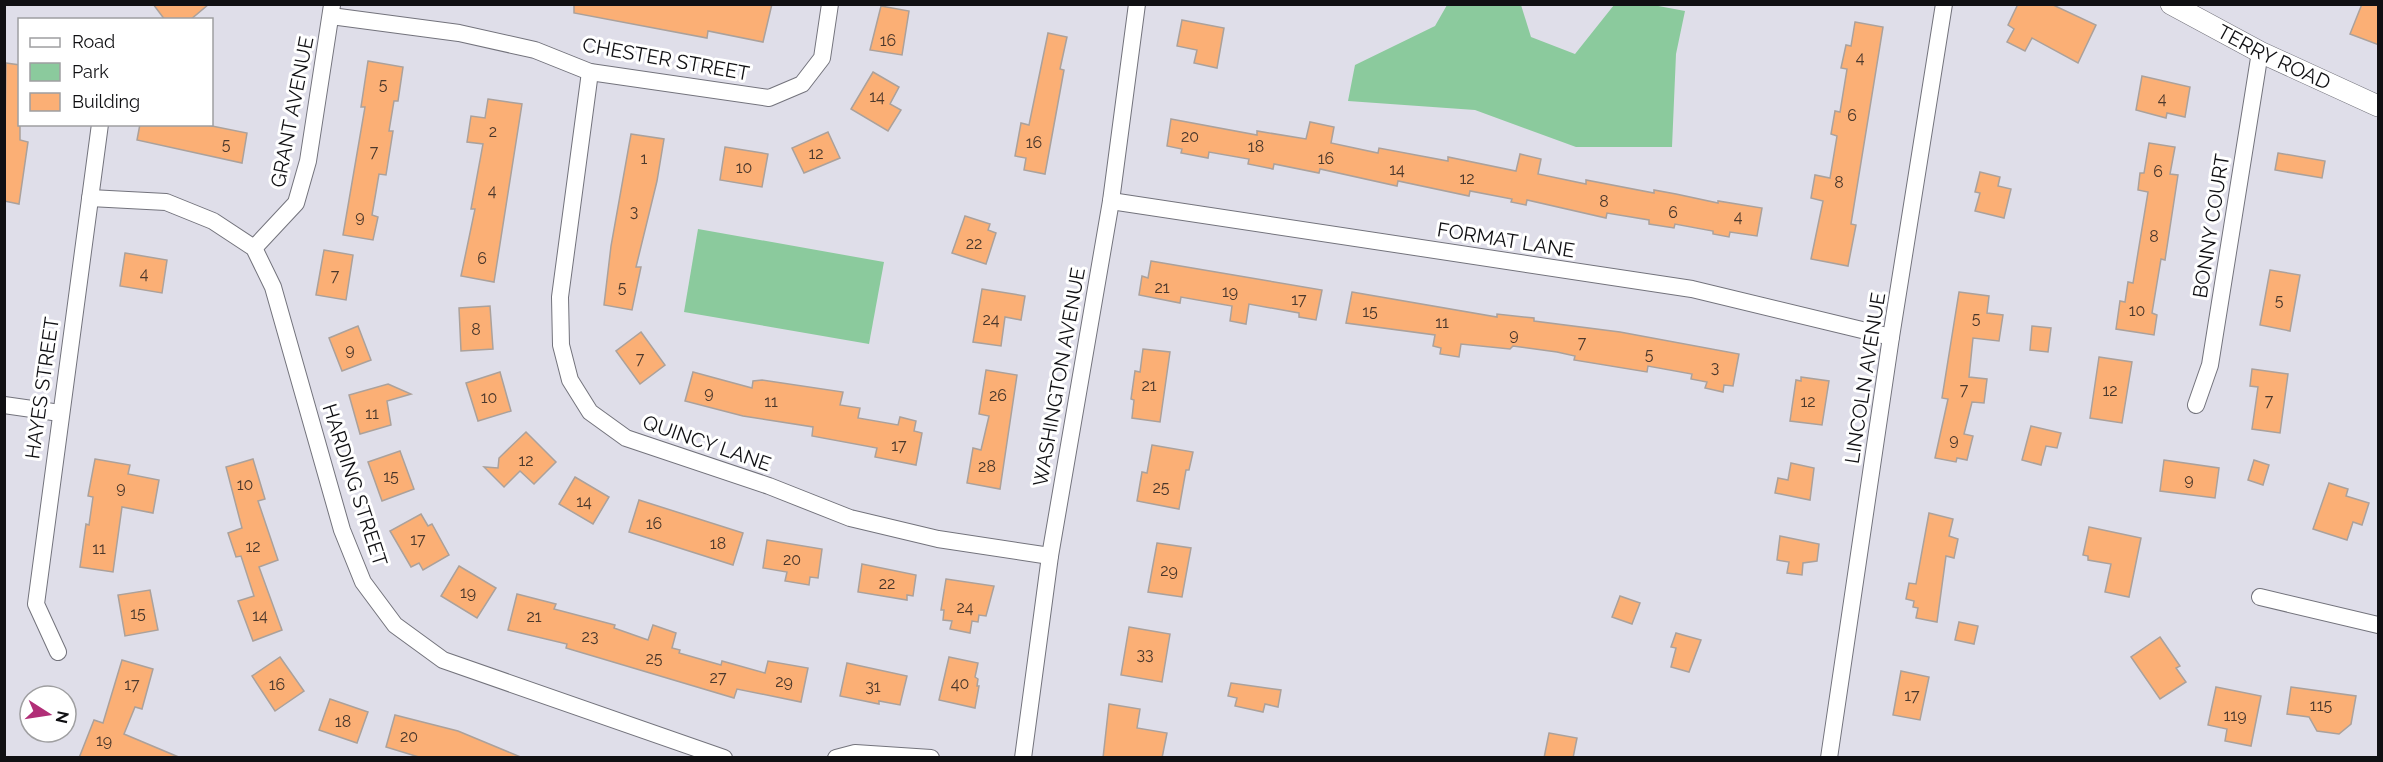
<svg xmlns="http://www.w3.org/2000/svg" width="2383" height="762" font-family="Raleway,sans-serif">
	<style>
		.green { fill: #8bca9d }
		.building { fill: #fbaf75; stroke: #aba19b; stroke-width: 1.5 }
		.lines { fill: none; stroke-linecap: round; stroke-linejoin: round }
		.minor-casing { stroke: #73737c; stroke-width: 18 }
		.tertiary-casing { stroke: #73737c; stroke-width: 22 }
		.minor { stroke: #fff; stroke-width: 16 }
		.tertiary { stroke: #fff; stroke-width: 21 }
		.labels { text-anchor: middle; stroke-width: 6; stroke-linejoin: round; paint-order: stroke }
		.number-label { font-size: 16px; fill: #4b382c }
		.street-label { font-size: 20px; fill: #101013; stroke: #fff }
	</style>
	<rect width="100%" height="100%" fill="#dfdee9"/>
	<g class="green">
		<path d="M1447 5H1521L1531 37 1575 54 1614 5H1653L1685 11 1676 54 1672 147H1576L1475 110 1348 101 1355 65 1435 26Z"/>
		<path d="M698 229 884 262 869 344 684 312Z"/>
	</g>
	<g class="building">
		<path d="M153 4H209L190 20H165Z"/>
		<path d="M574 4H772L763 42 708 31 707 38 574 13Z"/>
		<path d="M2018 4H2051L2096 25 2078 63 2032 38 2025 51 2007 42 2014 29 2008 25Z"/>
		<path d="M2362 4H2379V45L2350 34Z"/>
		<path d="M881 6 909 11 902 55 870 50Z"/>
		<path d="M1182 20 1224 28 1217 68 1194 63 1197 50 1177 46Z"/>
		<path d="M1855 22 1883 27 1851 224 1856 225 1848 266 1811 259 1823 201 1811 198 1815 175 1830 178 1837 136 1831 134 1835 111 1840 112 1847 69 1841 68 1846 45 1851 46Z"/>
		<path d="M1048 33 1067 37 1060 69 1064 70 1045 174 1024 170 1026 158 1015 156 1021 123 1029 125Z"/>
		<path d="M368 61 403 67 398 101H394L389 131H393L386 175 379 174 372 215 378 217 373 240 343 235 365 107H361Z"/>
		<path d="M6 63 20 65V140L28 142 19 204 4 201Z"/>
		<path d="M873 72 899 87 890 104 901 110 888 131 851 109Z"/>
		<path d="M2142 76 2190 87 2185 117 2167 113 2166 118 2136 110Z"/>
		<path d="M488 99 522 104 494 282 461 276 475 209H471L483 144 467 142 471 116 485 118Z"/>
		<path d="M1171 119 1257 135V131L1306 139 1310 122 1334 127 1331 143 1378 153 1379 148 1448 161V157L1516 171 1520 154 1541 159 1538 174 1586 184V180L1654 193V190L1676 194 1718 203V201L1762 208 1757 236 1730 232 1729 237 1713 234V231L1675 224 1674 228 1649 224V220L1607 213 1606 218 1527 200 1526 205 1511 202 1512 199 1470 191 1469 196 1398 181 1397 186 1320 169 1319 173 1274 164 1273 169 1248 164 1249 159 1209 152 1208 158 1181 153 1182 149 1167 146Z"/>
		<path d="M140 124H202L247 133 242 163 137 140Z"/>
		<path d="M828 132 840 158 804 173 792 148Z"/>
		<path d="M631 134 664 139 657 181 636 267H641L632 310 604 305 611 246Z"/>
		<path d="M2149 143 2175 147 2170 174 2178 175 2165 260 2161 259 2152 313 2157 315 2154 335 2116 329 2120 301 2125 302 2128 282 2133 283 2148 192 2138 190 2140 173H2144Z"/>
		<path d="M725 147 768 154 762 187 720 180Z"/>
		<path d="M2278 153 2325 161 2322 178 2275 170Z"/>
		<path d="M1980 172 2000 177 1998 186 2011 189 2004 218 1975 211 1980 193 1975 192Z"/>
		<path d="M965 216 990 224 988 230 996 233 986 264 952 253Z"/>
		<path d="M324 250 353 255 346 300 316 295Z"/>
		<path d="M125 253 167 260 162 293 120 286Z"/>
		<path d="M1151 261 1322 290 1316 320 1299 317V313L1249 304 1246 324 1230 321 1232 306 1181 297 1180 303 1139 295 1142 276 1148 278Z"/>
		<path d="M2270 270 2300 275 2290 331 2260 325Z"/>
		<path d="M982 289 1025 296 1021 320 1005 317 1001 346 973 342Z"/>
		<path d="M1352 292 1497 317V314L1534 318V321L1620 332 1739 354 1733 386 1724 385 1723 392 1705 388 1707 382 1691 379 1692 374 1648 366 1647 372 1574 360 1575 356 1557 352 1513 346 1510 349 1461 344 1459 357 1440 354 1441 348 1433 346 1435 335 1346 323Z"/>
		<path d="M1959 292 1989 296 1987 313 2003 315 1999 341 1973 338 1969 377 1987 379 1984 403 1972 402 1964 434 1973 436 1967 460 1957 458 1956 462 1935 458 1948 399 1942 398Z"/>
		<path d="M490 306 493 349 461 351 459 308Z"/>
		<path d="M358 326 371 360 342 371 329 338Z"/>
		<path d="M2032 326 2051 328 2048 352 2030 350Z"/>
		<path d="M641 332 665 365 640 384 616 351Z"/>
		<path d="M1143 349 1170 352 1160 422 1132 418 1134 400 1131 399 1135 371 1140 372Z"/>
		<path d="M2099 357 2132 362 2122 423 2090 418Z"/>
		<path d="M2252 369 2288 374 2280 433 2252 429 2258 387 2250 386Z"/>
		<path d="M986 370 1017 375 1000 489 967 483 973 448 981 450 989 416 979 414Z"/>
		<path d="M500 372 511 411 478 421 466 383Z"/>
		<path d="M693 372 752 388 753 381 762 380 843 392 840 405 860 408 858 418 898 425 900 417 916 421 914 431 922 433 916 465 875 457 877 448 812 436 813 427 743 416 685 401Z"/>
		<path d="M1801 377 1829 381 1822 425 1790 421 1796 380 1801 381Z"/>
		<path d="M388 384 411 394 387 401 391 425 360 434 349 395Z"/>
		<path d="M2031 426 2061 433 2057 448 2046 446 2041 465 2022 460Z"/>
		<path d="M526 432 556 462 534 484 520 471 504 487 484 467 498 468 499 458Z"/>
		<path d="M1152 445 1193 452 1189 470H1186L1179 509 1137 501 1142 472 1147 473Z"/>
		<path d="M400 451 414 489 382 501 368 462Z"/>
		<path d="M95 459 130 465 128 474 159 480 153 513 122 507 113 572 80 567 86 524 89 525 93 497 88 496Z"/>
		<path d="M253 459 265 499 258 501 278 560 259 567 282 630 253 641 238 601 254 596 241 556 236 557 228 533 242 528 226 467Z"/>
		<path d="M2164 460 2219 468 2215 498 2160 491Z"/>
		<path d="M2254 460 2269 465 2263 485 2248 480Z"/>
		<path d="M1791 463 1814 468 1810 500 1775 493 1778 478 1788 480Z"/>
		<path d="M575 477 609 497 593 524 559 504Z"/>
		<path d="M2329 483 2348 489 2346 496 2369 503 2362 525 2353 522 2347 540 2313 529Z"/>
		<path d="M639 500 743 533 733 565 629 532Z"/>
		<path d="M1929 513 1953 519 1949 536 1958 539 1954 558 1946 556 1937 622 1916 618 1918 608 1913 607 1914 601 1906 599 1909 583 1916 584Z"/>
		<path d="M421 514 428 526 432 524 449 555 423 570 419 563 411 567 390 531Z"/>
		<path d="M2089 527 2141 538 2129 597 2105 592 2111 564 2088 560V556L2083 555Z"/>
		<path d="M1780 536 1819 544 1817 561 1803 563 1802 575 1787 573 1789 562 1777 560Z"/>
		<path d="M767 540 822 549 818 578 810 577 809 585 785 581 787 572 763 568Z"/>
		<path d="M1157 543 1191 548 1182 597 1148 592Z"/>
		<path d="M862 564 916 575 913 596 907 595V600L858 592Z"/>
		<path d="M459 566 496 588 477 618 441 596Z"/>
		<path d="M946 579 994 586 986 616 979 615 978 622 972 621 970 633 950 629 952 621 943 620 944 610H941Z"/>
		<path d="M150 590 158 630 125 636 118 595Z"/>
		<path d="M517 594 556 604 554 609 615 625 614 628 648 640 653 625 676 633 672 648 680 650 679 653 721 665 722 661 765 673 768 661 808 668 801 702 737 689 734 698 566 648 567 644 508 630Z"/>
		<path d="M1620 596 1640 603 1632 624 1612 617Z"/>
		<path d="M1959 622 1978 626 1974 644 1955 640Z"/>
		<path d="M1129 627 1170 634 1162 682 1121 675Z"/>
		<path d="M1676 633 1701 640 1689 672 1671 667 1676 648 1671 647Z"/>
		<path d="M2160 637 2180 666 2176 668 2186 682 2160 699 2131 657Z"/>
		<path d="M280 657 304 691 275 711 252 676Z"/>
		<path d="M949 657 978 663 975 677 978 679 977 686H979L975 708 939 700Z"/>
		<path d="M122 660 153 669 142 709 135 707 124 734 181 758H79L94 720 103 723Z"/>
		<path d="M847 663 907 676 900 705 879 701V704L840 696Z"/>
		<path d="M1901 671 1929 677 1920 720 1893 715Z"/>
		<path d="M1231 683 1281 690 1278 707 1265 704 1263 712 1235 706 1237 698 1228 696Z"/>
		<path d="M2216 687 2261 696 2251 746 2225 741 2227 729 2208 725Z"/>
		<path d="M2291 687 2356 696 2351 724 2339 734 2317 731 2309 717 2287 714Z"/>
		<path d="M330 699 368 712 357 743 319 730Z"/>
		<path d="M1109 704 1140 709 1137 728 1167 733 1162 758H1103Z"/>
		<path d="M395 715 458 731 523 758H422L386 747Z"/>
		<path d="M1549 733 1577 738 1573 758H1544Z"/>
	</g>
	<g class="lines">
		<g class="minor-casing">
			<g id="minor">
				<path d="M331 16 459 33 535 50 590 72 769 98 802 84 822 58 830 4"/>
				<path d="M590 72 560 297 561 345 570 380 590 412 626 438 769 486 850 518 938 539 1050 556"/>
				<path d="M90 198 166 202 213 221 254 248 273 287 342 530 363 582 395 625 443 660 724 758"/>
				<path d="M1111 201 1692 289 1891 337"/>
				<path d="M254 248 296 203 308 161 332 5"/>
				<path d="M4 405 60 413"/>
				<path d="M2196 405 2210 365 2260 52"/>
				<path d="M2260 597 2378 625"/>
				<path d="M58 652 36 604 100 124"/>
				<path d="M836 758 855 753 931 758"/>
				<path d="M1023 758 1050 556 1111 201 1137 4"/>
				<path d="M1829 758 1891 337 1944 4"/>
			</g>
		</g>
		<g class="tertiary-casing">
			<g id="tertiary">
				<path id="s1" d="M2171 4 2260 52 2378 106"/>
			</g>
		</g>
		<use href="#minor" class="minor"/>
		<use href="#tertiary" class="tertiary"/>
	</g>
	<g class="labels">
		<g class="number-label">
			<text x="888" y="46">16</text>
			<text x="1860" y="63">4</text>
			<text x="383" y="90">5</text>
			<text x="877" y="102">14</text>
			<text x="2162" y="104">4</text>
			<text x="1852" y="121">6</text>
			<text x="493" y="137">2</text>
			<text x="1190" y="142">20</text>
			<text x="1034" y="148">16</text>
			<text x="226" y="150">5</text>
			<text x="1256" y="152">18</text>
			<text x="374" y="157">7</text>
			<text x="816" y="159">12</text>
			<text x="644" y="164">1</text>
			<text x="1326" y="164">16</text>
			<text x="744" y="173">10</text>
			<text x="1397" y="175">14</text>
			<text x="2158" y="177">6</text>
			<text x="1467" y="184">12</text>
			<text x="1839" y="188">8</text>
			<text x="492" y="196">4</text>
			<text x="1604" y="207">8</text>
			<text x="634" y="217">3</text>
			<text x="1673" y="218">6</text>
			<text x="360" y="222">9</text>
			<text x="1738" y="222">4</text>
			<text x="2154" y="242">8</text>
			<text x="974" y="249">22</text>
			<text x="482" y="264">6</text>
			<text x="144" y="279">4</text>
			<text x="335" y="281">7</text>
			<text x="622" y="293">5</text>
			<text x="1162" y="293">21</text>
			<text x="1230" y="297">19</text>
			<text x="1299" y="305">17</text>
			<text x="2279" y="306">5</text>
			<text x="2137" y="316">10</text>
			<text x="1370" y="317">15</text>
			<text x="1976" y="324">5</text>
			<text x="991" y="325">24</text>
			<text x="1442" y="328">11</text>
			<text x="476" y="335">8</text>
			<text x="1514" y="340">9</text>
			<text x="1582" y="348">7</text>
			<text x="350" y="355">9</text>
			<text x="1649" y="360">5</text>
			<text x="640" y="364">7</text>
			<text x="1715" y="373">3</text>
			<text x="1149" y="391">21</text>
			<text x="1964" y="395">7</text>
			<text x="2110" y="396">12</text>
			<text x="709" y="398">9</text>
			<text x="998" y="401">26</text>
			<text x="489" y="403">10</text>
			<text x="2269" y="406">7</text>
			<text x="771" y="407">11</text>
			<text x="1808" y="407">12</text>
			<text x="372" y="419">11</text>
			<text x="1954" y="445">9</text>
			<text x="899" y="451">17</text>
			<text x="526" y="466">12</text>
			<text x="987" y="472">28</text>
			<text x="391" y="482">15</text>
			<text x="2189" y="485">9</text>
			<text x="245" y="490">10</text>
			<text x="121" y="493">9</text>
			<text x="1161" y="493">25</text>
			<text x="584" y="507">14</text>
			<text x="654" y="529">16</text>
			<text x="418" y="545">17</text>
			<text x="718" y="549">18</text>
			<text x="253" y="552">12</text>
			<text x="99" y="554">11</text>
			<text x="792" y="565">20</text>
			<text x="1169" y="576">29</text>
			<text x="887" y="589">22</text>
			<text x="468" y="598">19</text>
			<text x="965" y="613">24</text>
			<text x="138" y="619">15</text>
			<text x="260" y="621">14</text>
			<text x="534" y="622">21</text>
			<text x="590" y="642">23</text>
			<text x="1145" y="660">33</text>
			<text x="654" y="664">25</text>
			<text x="718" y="683">27</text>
			<text x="784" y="687">29</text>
			<text x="960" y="689">40</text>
			<text x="132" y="690">17</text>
			<text x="277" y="690">16</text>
			<text x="873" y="692">31</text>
			<text x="1912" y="701">17</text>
			<text x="2321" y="711">115</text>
			<text x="2235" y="721">119</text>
			<text x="343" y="727">18</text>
			<text x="409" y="742">20</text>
			<text x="104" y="746">19</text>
		</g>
		<g class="street-label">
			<text dy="7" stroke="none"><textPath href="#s1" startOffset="116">TERRY ROAD</textPath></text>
			<text transform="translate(666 59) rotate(10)" y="7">CHESTER STREET</text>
			<text transform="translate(292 112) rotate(-79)" y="7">GRANT AVENUE</text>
			<text transform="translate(2211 226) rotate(-81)" y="7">BONNY COURT</text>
			<text transform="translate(1506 240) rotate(9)" y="7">FORMAT LANE</text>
			<text transform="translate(1059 377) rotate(-80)" y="7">WASHINGTON AVENUE</text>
			<text transform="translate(1865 378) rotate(-81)" y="7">LINCOLN AVENUE</text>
			<text transform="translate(42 388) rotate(-82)" y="7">HAYES STREET</text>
			<text transform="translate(707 443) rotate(19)" y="7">QUINCY LANE</text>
			<text transform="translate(355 485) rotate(72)" y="7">HARDING STREET</text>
		</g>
	</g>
	<rect width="2383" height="762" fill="none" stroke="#101013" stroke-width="12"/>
	<rect x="18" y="18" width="195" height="108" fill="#ffffff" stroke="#9f9fa1" stroke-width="1.5"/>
	<rect x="30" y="38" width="30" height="9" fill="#ffffff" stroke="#9f9fa1" stroke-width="1.5"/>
	<text x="72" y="48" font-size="18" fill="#101013">Road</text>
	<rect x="30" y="63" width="30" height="18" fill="#8bca9d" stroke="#9f9fa1" stroke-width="1.5"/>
	<text x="72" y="78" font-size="18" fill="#101013">Park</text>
	<rect x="30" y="93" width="30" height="18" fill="#fbaf75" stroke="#9f9fa1" stroke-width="1.5"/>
	<text x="72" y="108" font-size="18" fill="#101013">Building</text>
	<g transform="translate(48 714) rotate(102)"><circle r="28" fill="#ffffff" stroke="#9f9fa1" stroke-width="1.5"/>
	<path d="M0-4.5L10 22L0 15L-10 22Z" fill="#b12e77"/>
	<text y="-9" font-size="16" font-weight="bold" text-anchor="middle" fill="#101013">N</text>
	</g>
</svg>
